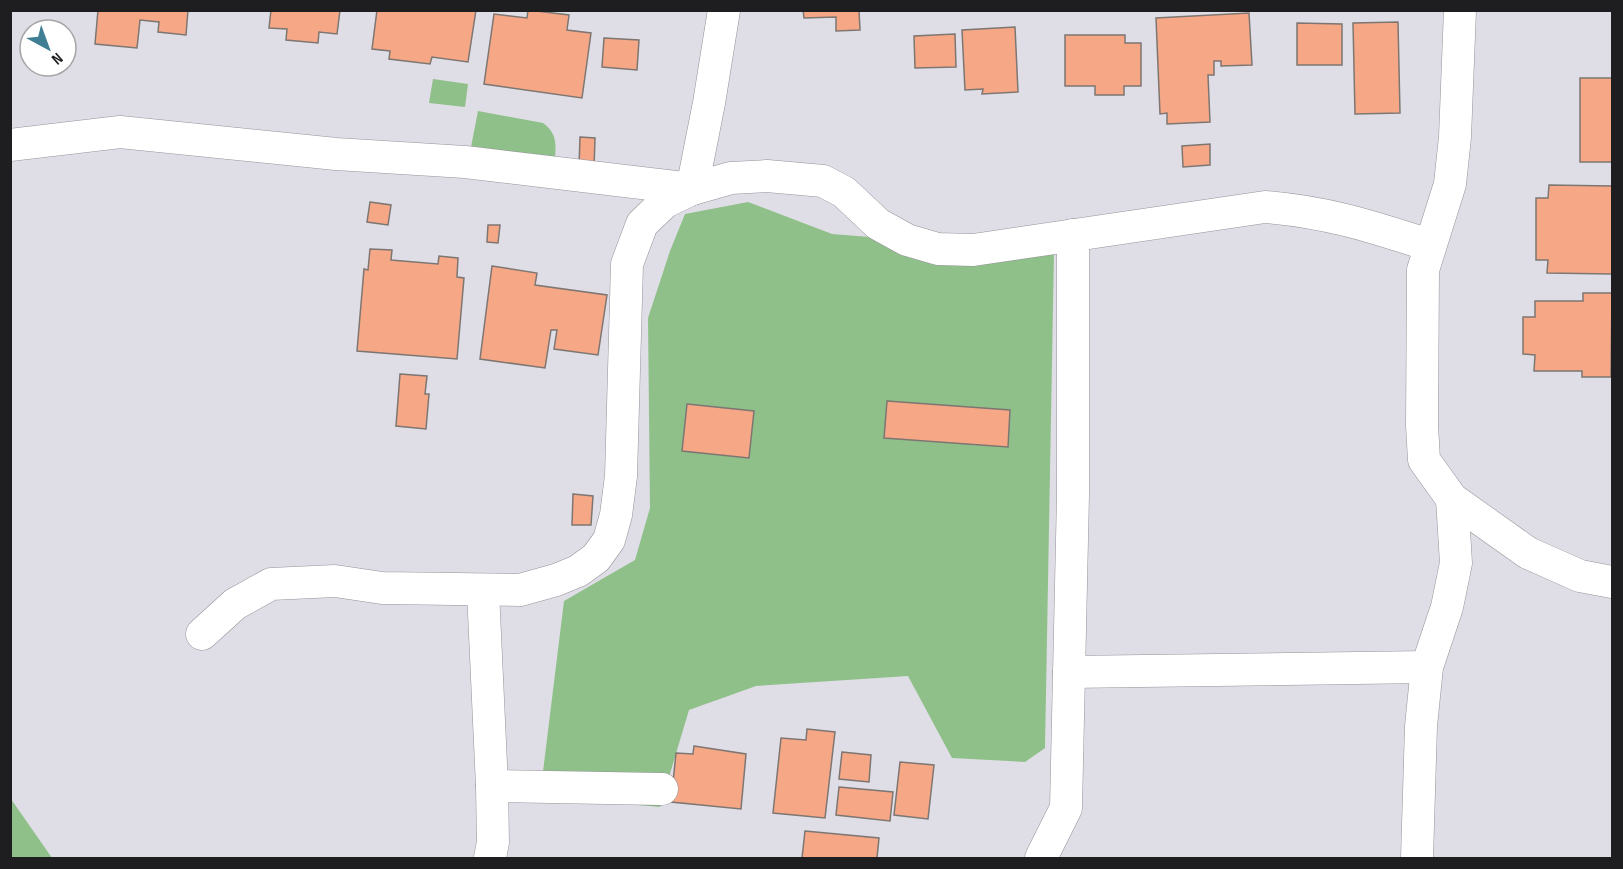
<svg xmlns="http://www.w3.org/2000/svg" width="1623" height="869" font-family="'Sofia Sans Condensed',sans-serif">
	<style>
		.green { fill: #8fc089 }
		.building { fill: #f6a886; stroke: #7e7672; stroke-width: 1.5 }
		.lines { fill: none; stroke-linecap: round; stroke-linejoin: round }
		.street-casing { stroke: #95939b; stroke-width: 33 }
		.street { stroke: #fff; stroke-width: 32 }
	</style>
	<rect width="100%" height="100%" fill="#dfdde5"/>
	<g class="green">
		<path d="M433 79 468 84 465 107 429 103Z"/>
		<path d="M478 111 543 123C557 133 556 144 555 159L471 147Z"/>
		<path d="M748 202 832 234 1054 252 1045 748 1025 762 952 758 908 676 756 686 689 710 660 807 540 796 564 601 635 560 650 508 648 318 670 251 685 214Z"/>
		<path d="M11 799 52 858H11Z"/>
	</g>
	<g class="building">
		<path d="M98 10H188L186 35 158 32 159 22 140 20 137 48 95 44Z"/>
		<path d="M271 10H340L337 34 319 32 318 43 286 40 287 29 269 28Z"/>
		<path d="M377 10H476L468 62 432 57 430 64 389 59 390 51 372 49Z"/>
		<path d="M528 10 569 15 567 30 591 33 582 98 484 84 494 14 527 18Z"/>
		<path d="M803 10H859L860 30 836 31V17L804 18Z"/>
		<path d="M1249 13 1252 65 1221 66V61H1214V75H1208L1210 122 1167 124V113L1160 114 1156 18Z"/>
		<path d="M1398 22 1400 113 1355 114 1353 23Z"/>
		<path d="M1297 23 1342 24V65H1297Z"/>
		<path d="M1015 27 1018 92 982 94 983 89 965 90 962 30Z"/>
		<path d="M955 34 956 67 915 68 914 36Z"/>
		<path d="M1065 35H1125V43H1141V86H1124V95H1095V86H1065Z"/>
		<path d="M604 38 639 40 637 70 602 67Z"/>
		<rect x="1580" y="78" width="32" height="84"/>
		<path d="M580 137 595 138 594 168 579 167Z"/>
		<path d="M1210 144V165L1183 167 1182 146Z"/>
		<path d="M1549 185 1612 186V274L1547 273 1548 260H1536V198H1548Z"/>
		<path d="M370 202 391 205 388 225 367 222Z"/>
		<path d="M488 225H500L498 243 487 242Z"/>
		<path d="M370 249 392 250 391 260 438 264 439 256 458 258 457 277 464 278 457 359 357 351 364 269 368 270Z"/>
		<path d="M492 266 537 273 535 285 607 295 598 355 554 349 557 330H551L545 368 480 359Z"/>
		<path d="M1583 293H1612L1611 377H1582V371H1534L1535 355 1523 354V317H1535V301H1583Z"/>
		<path d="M400 374 427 376 425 394H429L426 429 396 426Z"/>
		<path d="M887 401 1010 410 1008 447 884 438Z"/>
		<path d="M687 404 754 411 749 458 682 451Z"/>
		<path d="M573 494 593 496 591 525H572Z"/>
		<path d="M807 729 835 732 825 818 773 813 781 738 806 740Z"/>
		<path d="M694 746 746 754 741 809 671 802 676 753 693 754Z"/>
		<path d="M842 752 871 755 869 782 839 779Z"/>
		<path d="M900 762 934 765 928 819 894 815Z"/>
		<path d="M839 787 893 792 890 821 836 815Z"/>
		<path d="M805 831 879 838 877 858H802Z"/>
	</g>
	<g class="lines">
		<g class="street-casing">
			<g id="street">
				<path d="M1460 10 1455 137 1450 184 1423 270 1422 425 1424 460 1452 499 1528 553 1580 576 1612 582"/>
				<path d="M10 145 120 132 336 154 465 162 692 189"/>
				<path d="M692 189 709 103 724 10"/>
				<path d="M483 591 492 786 493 842 490 858"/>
				<path d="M202 634 235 604 271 584 335 581 382 588 520 590 556 580 578 571 596 558 609 540 616 515 621 476 627 264 642 224 665 202 692 189 731 178 767 176 823 181 844 192 878 224 907 240 938 249 973 250 1265 207C1327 212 1370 226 1429 245"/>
				<path d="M1069 672 1427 667"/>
				<path d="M492 786 662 789"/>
				<path d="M1041 858 1066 808 1073 495V235"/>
				<path d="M1417 858 1421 726 1427 667 1447 607 1456 563 1452 499"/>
			</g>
		</g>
		<use href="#street" class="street"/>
	</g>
	<rect width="1623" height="869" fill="none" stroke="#1e1d20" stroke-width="24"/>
	<g transform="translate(48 48) rotate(139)"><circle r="28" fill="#ffffff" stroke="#a5a5a6" stroke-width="1.5"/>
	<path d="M0-4.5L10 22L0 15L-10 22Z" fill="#3f7e93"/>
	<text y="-9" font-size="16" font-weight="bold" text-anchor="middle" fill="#1e1d20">N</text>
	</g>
</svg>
